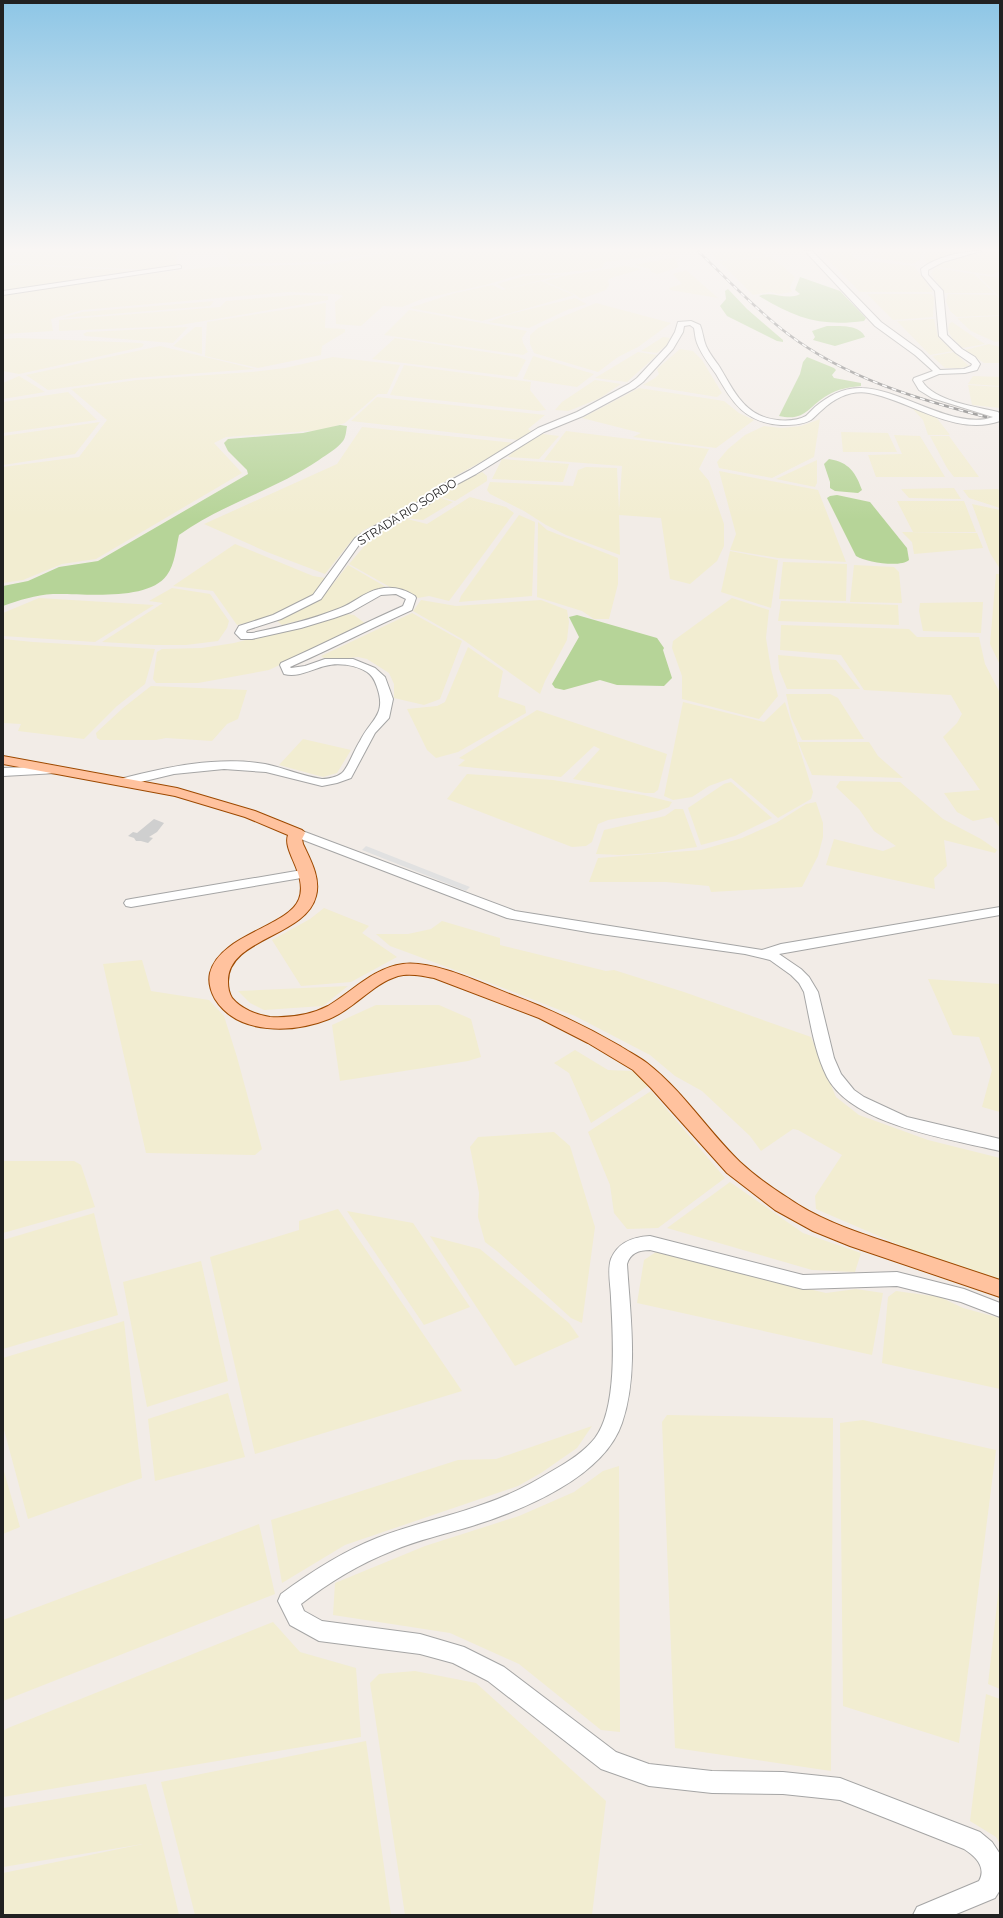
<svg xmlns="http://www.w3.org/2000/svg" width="1003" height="1918" font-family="Raleway,sans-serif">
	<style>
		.religious { fill: #cfcfcf }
		.farmland { fill: #f2edd1 }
		.forest { fill: #b6d498 }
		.parking { fill: #e1e1e1 }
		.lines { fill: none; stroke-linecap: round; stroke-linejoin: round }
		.minor-casing { stroke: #a5a5a5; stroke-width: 2 }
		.major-casing { stroke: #9d4900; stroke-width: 2 }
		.minor { fill: #fff; fill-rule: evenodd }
		.major { fill: #ffc29e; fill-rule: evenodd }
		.rail-casing { stroke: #6f6f6f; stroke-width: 2.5 }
		.rail { stroke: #fff; stroke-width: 1.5; stroke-dasharray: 5; stroke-linecap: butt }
		.labels { text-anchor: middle; stroke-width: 4; stroke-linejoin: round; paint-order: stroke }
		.far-street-label { font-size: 12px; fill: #212121; stroke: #fff }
	</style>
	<rect width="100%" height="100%" fill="#f2ece7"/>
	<path class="religious" d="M154 819 164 823 157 832 149 837 153 838 148 843 141 841H136L134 838 128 836 133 832 137 833Z"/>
	<g class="farmland">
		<path d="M3 251H177L176 266 148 270 3 263Z"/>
		<path d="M225 251H384L322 262 230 264Z"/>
		<path d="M396 251 687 252 605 262 602 268 560 273 523 274 485 285 422 299 402 307 383 306 361 326 336 324 335 302 343 296 336 294 289 292 82 310 51 319 53 331 3 334V294L164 272 213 267 331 264Z"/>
		<path d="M760 251 767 256 717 260 710 252Z"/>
		<path d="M848 251 857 260 914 266 933 292H860L821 253Z"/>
		<path d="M885 251H925L922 253 920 260 912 264 872 257Z"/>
		<path d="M928 251H965L943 257 928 264 924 260 925 253Z"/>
		<path d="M987 251H1000V271L991 275 934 266Z"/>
		<path d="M683 256 675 259 679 267 657 274 651 272 650 269 634 265Z"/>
		<path d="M771 257 795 277 790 287 792 292 779 294 770 292 753 295 719 261Z"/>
		<path d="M21 265 107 269 137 271 134 273 3 290V266Z"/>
		<path d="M625 266 642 269 614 277 608 280 609 285 606 290 581 299 576 295 544 281 568 275Z"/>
		<path d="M936 268 974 274 994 293H945L931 274 933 270Z"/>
		<path d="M686 270 718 298 670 290 669 288 682 284 673 274Z"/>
		<path d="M537 275H562L506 289 497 284 524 276Z"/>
		<path d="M979 275 1000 278V297L980 278Z"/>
		<path d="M541 281 574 295 482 321 409 308 455 293 492 285 503 290Z"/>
		<path d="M867 294H931L934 297 933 317 893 320Z"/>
		<path d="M948 294 996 295 1000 299V315L957 317 950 311 946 301Z"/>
		<path d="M295 295 328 296V300L174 326 59 331V320L220 307 226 301Z"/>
		<path d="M575 298 587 304 567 310 529 328 488 322 510 314Z"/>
		<path d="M214 301 210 306 62 318 82 312Z"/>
		<path d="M326 303 325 328 345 329V332L322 346 321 355 258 368 205 356 207 322Z"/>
		<path d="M596 303 671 323 638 347 618 357 598 372 534 353 530 344V335L538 328 559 318Z"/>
		<path d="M409 310 527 331 522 338 523 343 528 352 523 355 384 335Z"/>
		<path d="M1000 316V341L995 342 971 331 957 318Z"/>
		<path d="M934 319 938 337 953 351 930 355 897 321Z"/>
		<path d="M952 322 977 339 985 344 963 348 952 338 948 330 949 324Z"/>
		<path d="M188 327 173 343 85 336 83 334 87 332Z"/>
		<path d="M195 327H202V354L173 346Z"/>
		<path d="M663 337 670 338 667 345 657 353 641 351Z"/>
		<path d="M19 338 141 343 144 344 142 347 19 374 3 371V339Z"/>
		<path d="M395 338 518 357 526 360 517 377 372 359Z"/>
		<path d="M989 344 1000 347V363H984L965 350Z"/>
		<path d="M160 346 255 369 134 378 48 390 26 375Z"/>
		<path d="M680 349 693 351 702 360 722 393 717 397 643 385 655 378 659 374 657 369Z"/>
		<path d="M638 352 657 355 627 382 595 378Z"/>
		<path d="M954 352 969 366 960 368H945L932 356Z"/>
		<path d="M533 356 594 374 577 387 523 379Z"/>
		<path d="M333 357 400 365 387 394H378L345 423 323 430 226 437 214 443 242 473 96 559 62 564 23 580 3 583V467L79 457 107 420 71 389 137 380 251 372 285 368Z"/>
		<path d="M404 365 531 382 530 390 546 410 538 411 390 395Z"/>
		<path d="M19 376 45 392 3 399V383Z"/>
		<path d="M973 376 1000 377V386L968 384Z"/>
		<path d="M595 380 621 384 600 398 576 408 568 411 555 410 562 402Z"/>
		<path d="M968 385 1000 387V408L972 405Z"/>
		<path d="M639 388 724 401 739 413 754 420 716 448 633 437 641 433 582 418Z"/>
		<path d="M68 392 97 420 3 433V402Z"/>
		<path d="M377 397 545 415 528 429 532 432 519 440 351 421Z"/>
		<path d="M911 407 936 417 950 435H928L923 420Z"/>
		<path d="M820 419 814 457 772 478 719 468 717 462 728 449 745 435 764 426 782 428 801 426Z"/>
		<path d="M100 422 75 454 3 465V436Z"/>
		<path d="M362 427 516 443 446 481 421 501 364 530 352 540 325 574 267 552 204 524 337 464Z"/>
		<path d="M566 431 709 449 699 469 709 481 724 524V546L717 561 690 584 670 579 661 518 619 515 620 555 566 535 546 525 524 511 490 494 487 490 490 482 573 486 578 470 586 467 617 468 619 510 622 466 544 460Z"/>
		<path d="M841 432 888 433 897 452H843Z"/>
		<path d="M543 434 559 436 539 459 508 457 516 449Z"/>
		<path d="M894 435 920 436 945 477H876L868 455 902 454Z"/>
		<path d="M930 436H949L979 477H954L947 468Z"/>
		<path d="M502 459 569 464 563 482 492 479Z"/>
		<path d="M817 460V483L815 487 776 479Z"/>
		<path d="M719 471 818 490 846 562 778 558 730 550 736 534Z"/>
		<path d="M482 472 487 476V481L455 501 438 496 448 488Z"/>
		<path d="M954 488 961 499 909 498 901 489Z"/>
		<path d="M998 489 1000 492V508L969 498 963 490Z"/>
		<path d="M438 497 453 502 423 520 406 518Z"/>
		<path d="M470 497 506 507 514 513 449 601 429 596 418 598 405 590 390 587 349 564 372 537 407 519 427 524Z"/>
		<path d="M897 501H964L976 532H913Z"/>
		<path d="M972 504 1000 510V569L990 553Z"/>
		<path d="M519 515 535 522 532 596 459 602 461 596Z"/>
		<path d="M538 522 547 530 618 558V584L609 619H594L582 611 537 597Z"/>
		<path d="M902 532 977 533 983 548 914 554 912 542Z"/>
		<path d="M235 544 313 576 325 578 311 597 264 619 237 625 213 591 173 586Z"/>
		<path d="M730 551 778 560 771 608 721 592Z"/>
		<path d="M783 562 847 564 846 601 779 599Z"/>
		<path d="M348 565 386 587 368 593 340 610 282 625 277 621 310 605 325 594Z"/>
		<path d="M854 565 894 567 899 572 902 603 850 602Z"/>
		<path d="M996 574H1000V665L990 644Z"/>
		<path d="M172 588 210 594 229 621 227 628 218 641 186 645H155L102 642 163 603 149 601Z"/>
		<path d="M39 598 154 605 95 642 3 636V613Z"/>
		<path d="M732 598 769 610 766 638 771 669 778 696 759 719 682 699V676L672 648 673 641Z"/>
		<path d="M421 600 456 606 541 600 567 610 569 622 567 640 545 681 540 694 462 639 413 611Z"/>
		<path d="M781 601 898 605 899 625 778 621Z"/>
		<path d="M983 602 981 633 923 631 919 611 920 603Z"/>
		<path d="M412 613 462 641 440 699 435 701 424 705 394 698V684L389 673 367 659 358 657 327 660 321 656Z"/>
		<path d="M346 614 354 615 366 624 269 670 198 683H156L153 679 157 652 162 649 202 648 234 643Z"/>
		<path d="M781 625 909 629 917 637H979L985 664 1000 693V828L992 817 973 821 957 812 944 793 980 790 943 737 957 723 962 714 951 695 864 690 841 655 780 650Z"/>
		<path d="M3 639 33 642 155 649 145 684 117 706 84 739 18 731 21 724 3 723Z"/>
		<path d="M468 647 503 671 498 697 525 706 526 713 458 752 436 758 427 750 407 709 437 706 445 702Z"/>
		<path d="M778 655 836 660 860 689H787L779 669Z"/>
		<path d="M151 686 247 690 238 719 227 724 212 741 166 738 156 740H100L97 738 96 733 123 708Z"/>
		<path d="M786 694H830L838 698 864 739 802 740 791 717Z"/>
		<path d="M683 702 764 722 785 702 813 792 811 799 778 818 731 778 709 786 692 797 673 800 664 796Z"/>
		<path d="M537 710 667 754 658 790 654 793H645L573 779 600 749 594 746 561 777 458 766 465 760 459 758Z"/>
		<path d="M303 739 351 750 337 773 323 777 279 765Z"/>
		<path d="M798 742H869L878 756 903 778 812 775Z"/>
		<path d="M467 774 553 780 643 795 672 802 669 807 658 811 608 820 598 824 592 842 586 846 572 847 447 799Z"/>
		<path d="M840 781 900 782 943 819 981 839 997 850 995 853 944 840 947 866 934 878 935 889 826 865 834 839 883 851 896 846 874 831 859 809 836 787Z"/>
		<path d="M731 782 772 818 735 836 701 845 688 808 724 784Z"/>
		<path d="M816 802 823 823V837L818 856 802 887 711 892 709 886 666 882H589L598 858 701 850 742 838 776 823 806 804Z"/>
		<path d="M675 809H683L697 847 654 853 620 855 596 854 604 830 665 816Z"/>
		<path d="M324 908 369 926 362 933 397 957 351 982 301 986 272 940 310 919Z"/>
		<path d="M442 921 500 938V945L606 971 614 970 684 992 811 1037 836 1097 859 1115 928 1140 1000 1158V1280L911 1250 816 1209 815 1196 842 1155 798 1130 793 1129 761 1151 750 1136 702 1091 675 1076 650 1055 575 1016 493 984 390 946 376 934H408L431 929Z"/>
		<path d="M142 960 151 991 209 1000 224 1016 237 1057 262 1149 255 1155 146 1153 103 964Z"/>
		<path d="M928 979 1000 984V1112L982 1107 992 1070 979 1037 953 1035Z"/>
		<path d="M348 986 323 1006 264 1010 250 1003 238 991Z"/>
		<path d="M376 1005H439L471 1019 481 1057 468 1061 340 1081 332 1025Z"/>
		<path d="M575 1050 608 1070 632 1071 651 1084 591 1123 569 1073 554 1063Z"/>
		<path d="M651 1091 725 1178 658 1228 627 1229 614 1213 610 1185 588 1132Z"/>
		<path d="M554 1132 570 1146 595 1227 582 1323 571 1318 497 1251 485 1242 478 1217 479 1193 470 1147 478 1137Z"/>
		<path d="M3 1161H74L81 1165 95 1207 3 1233Z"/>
		<path d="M730 1182 803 1233 861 1253 855 1272 812 1270 667 1228Z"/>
		<path d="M338 1209 462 1391 255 1454 210 1257 299 1230V1221Z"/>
		<path d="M347 1211 413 1223 470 1307 424 1325Z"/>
		<path d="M94 1213 118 1315 3 1349V1240Z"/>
		<path d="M430 1236 480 1249 569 1323 579 1337 515 1366Z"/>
		<path d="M656 1252 739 1273 826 1293 856 1289 883 1293 872 1355 637 1303 644 1260Z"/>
		<path d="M201 1261 228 1381 147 1407 123 1282Z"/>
		<path d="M896 1291 940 1297 963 1308 1000 1318V1389L882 1363 888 1297Z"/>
		<path d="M124 1321 142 1478 28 1519 3 1426V1358Z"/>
		<path d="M228 1393 245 1457 155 1481 148 1419Z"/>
		<path d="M667 1415 833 1418 831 1771 675 1748 662 1422Z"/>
		<path d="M863 1420 996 1450 959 1743 843 1706 840 1423Z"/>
		<path d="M592 1426 577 1448 541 1473 518 1486 345 1545 282 1583 271 1520 458 1460 496 1459Z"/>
		<path d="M619 1466 620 1732 601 1730 519 1664 450 1633 333 1615 335 1583 425 1546 519 1516 574 1492 603 1471Z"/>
		<path d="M3 1468 20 1527 3 1534Z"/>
		<path d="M259 1524 275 1594 3 1701V1620Z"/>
		<path d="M1000 1578V1689L988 1684Z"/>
		<path d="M273 1622 300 1652 356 1668 361 1737 3 1797V1731L8 1728Z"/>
		<path d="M415 1671 476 1683 606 1801 592 1915H405L370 1683 379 1674Z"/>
		<path d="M986 1694 1000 1699V1844L996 1837 970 1821Z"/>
		<path d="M366 1741 391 1915H195L161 1782Z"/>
		<path d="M146 1784 161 1840 179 1915H3V1873L143 1844 3 1867V1808Z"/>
	</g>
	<g class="forest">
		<path d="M800 277 840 291 866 318 864 321C821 327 795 318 759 296 771 290 787 301 800 294L795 290Z"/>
		<path d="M728 289 747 309 783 340V342L777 341 727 316 720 306 726 299 725 291Z"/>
		<path d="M827 326C838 326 860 324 865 337L835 346 813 340 815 337 812 331Z"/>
		<path d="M807 357 834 368 836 370 832 375 834 378 861 383V386C850 387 837 389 828 395 808 406 806 422 779 416L800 374 803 362Z"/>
		<path d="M340 425 347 426C346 431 346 437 343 441 337 449 327 454 319 460 275 490 222 504 179 535 176 548 175 564 167 575 148 602 83 593 53 594 35 595 20 600 3 606V586L28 581 59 567 98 561 248 474 247 470 228 451 224 443 228 439 303 433Z"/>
		<path d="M829 459C849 462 856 473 862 490L858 493 835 491 830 488V482L824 464Z"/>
		<path d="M837 495 870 502 907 548 909 560C900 568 866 562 856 556L827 498 830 496Z"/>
		<path d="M577 615 657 638 664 648 663 650 672 678 664 686 617 685 600 680 564 690 555 688 552 684 579 637 569 617Z"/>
	</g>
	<path class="parking" d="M366 846 470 887 466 891 362 850Z"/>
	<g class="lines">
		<g class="minor-casing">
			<g id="minor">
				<path d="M805 251H812L881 322 921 351 940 370 964 369 971 366 972 364 956 353 939 336 935 291 922 275 921 269C935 257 963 251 981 251L943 262 928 270V275L943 291 947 335 962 349 975 357 980 364 977 370 965 373 939 374 922 381C933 401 977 407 998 412L1000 414V421C956 437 911 401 869 393 851 390 835 398 822 410 818 413 815 417 811 420 802 425 791 425 781 425 744 422 733 403 716 374 709 364 701 354 697 343 695 338 695 333 694 328L690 325 684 326 683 332 673 349 643 382 635 388 583 416 544 432 476 474 448 489 430 503 372 535 361 542 321 599 281 619 247 630 246 632 247 633H252C281 627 310 620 338 609 353 604 364 592 379 589 392 586 404 589 415 596L416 598 412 610C371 628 331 649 290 667L291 668 305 666 325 659H353L375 668 385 677 393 699 389 718 375 733 351 778 337 783 322 786 266 772 224 769 174 774 124 786 120 785 118 782 120 779C166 767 217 756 265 764 284 768 302 776 322 779 328 779 337 777 342 773 348 768 355 748 360 741 371 719 387 715 377 687 375 681 373 676 367 672 356 665 338 662 325 666 312 669 298 678 284 674L280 665 281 663C322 645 362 624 403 606L406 599 396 594 381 595 351 612 334 618 301 628 252 639H241L235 633 239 626 273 615 313 595 355 538 366 531 424 499 442 485 470 470 538 428 577 412 629 384 637 378 667 346 675 332 678 322 691 321 700 325C703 332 703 339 706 346 709 353 714 359 719 366 730 384 739 405 759 415 772 421 793 423 806 416 809 413 812 410 815 407 828 396 844 387 862 388 901 389 956 431 993 417L932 398 919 390 913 380 914 378 933 371 915 355 875 326Z"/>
				<path d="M179 265 181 266V268L3 295V291Z"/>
				<path d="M53 766 59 770 57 773 3 776V768Z"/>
				<path d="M297 829 515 911 762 950 781 944 1000 907V915L779 954 801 969 809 977 818 992 834 1058 841 1074 854 1090 864 1097 907 1117 1000 1139V1151C951 1139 853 1126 827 1077 814 1051 810 1020 804 992L799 983 791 975 770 960 745 954 593 933 507 918 293 836 291 833 293 830Z"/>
				<path d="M308 869 313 870 315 873 313 876 131 907 126 906 124 903 126 900 131 899Z"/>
				<path d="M650 1236 803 1275 897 1272 964 1289 1000 1303V1317L961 1302 897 1286 803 1289 650 1250C639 1250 630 1253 627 1264 630 1315 639 1373 622 1423 604 1477 523 1510 472 1526 445 1534 418 1540 392 1551 359 1564 328 1583 301 1604L304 1611 322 1621 420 1634 464 1647 504 1667 616 1752 649 1764 712 1771 783 1772 840 1778 980 1832 992 1842 1000 1854V1890L995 1898 954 1915H913L917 1907 979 1881C987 1867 975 1856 964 1849L840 1800 783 1794 712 1793 649 1786 601 1769 488 1681 453 1663 420 1654 319 1641 290 1625 278 1601 281 1594C311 1572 342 1552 377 1538 412 1524 449 1517 484 1504 508 1496 531 1484 552 1471 568 1462 584 1452 595 1438 618 1408 613 1335 611 1298 611 1287 607 1270 611 1259 618 1242 633 1237 650 1236Z"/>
			</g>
		</g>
		<g class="major-casing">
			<path id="major" d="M3 756 177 788 255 811 302 830 305 833 302 839 303 844C310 859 321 878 316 896 306 937 227 938 228 982 228 988 229 993 232 998 241 1009 257 1015 270 1017 290 1018 311 1015 328 1006 353 991 373 968 403 964 434 960 483 984 512 995 550 1009 585 1026 620 1046 629 1052 639 1057 647 1063 683 1091 708 1131 740 1162 754 1175 772 1188 788 1198 819 1220 857 1232 892 1244 928 1256 964 1268 1000 1280V1297L850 1246 813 1231 775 1210 727 1173 651 1088 633 1070 588 1043 539 1018 434 978C423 976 410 973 398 976 372 984 354 1009 329 1019 294 1033 238 1036 215 999 211 992 208 982 210 973 220 934 288 927 299 899 308 875 282 851 288 835L245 817 175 796 3 764Z"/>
		</g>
		<use href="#minor" class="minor"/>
		<use href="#major" class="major"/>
		<g class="rail-casing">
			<path id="rail" d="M698 251C727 279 755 309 788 334 846 378 917 399 986 417"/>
		</g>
		<use href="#rail" class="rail"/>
	</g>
	<linearGradient id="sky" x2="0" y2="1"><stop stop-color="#8dc6e6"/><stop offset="0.48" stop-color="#f9f6f4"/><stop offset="1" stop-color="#f9f6f4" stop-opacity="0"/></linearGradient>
	<rect width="1003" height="520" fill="url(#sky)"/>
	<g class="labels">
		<g class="far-street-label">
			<text transform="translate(407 512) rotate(-32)" y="4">STRADA RIO SORDO</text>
		</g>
	</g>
	<rect width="1003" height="1918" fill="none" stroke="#212121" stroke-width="8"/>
</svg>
